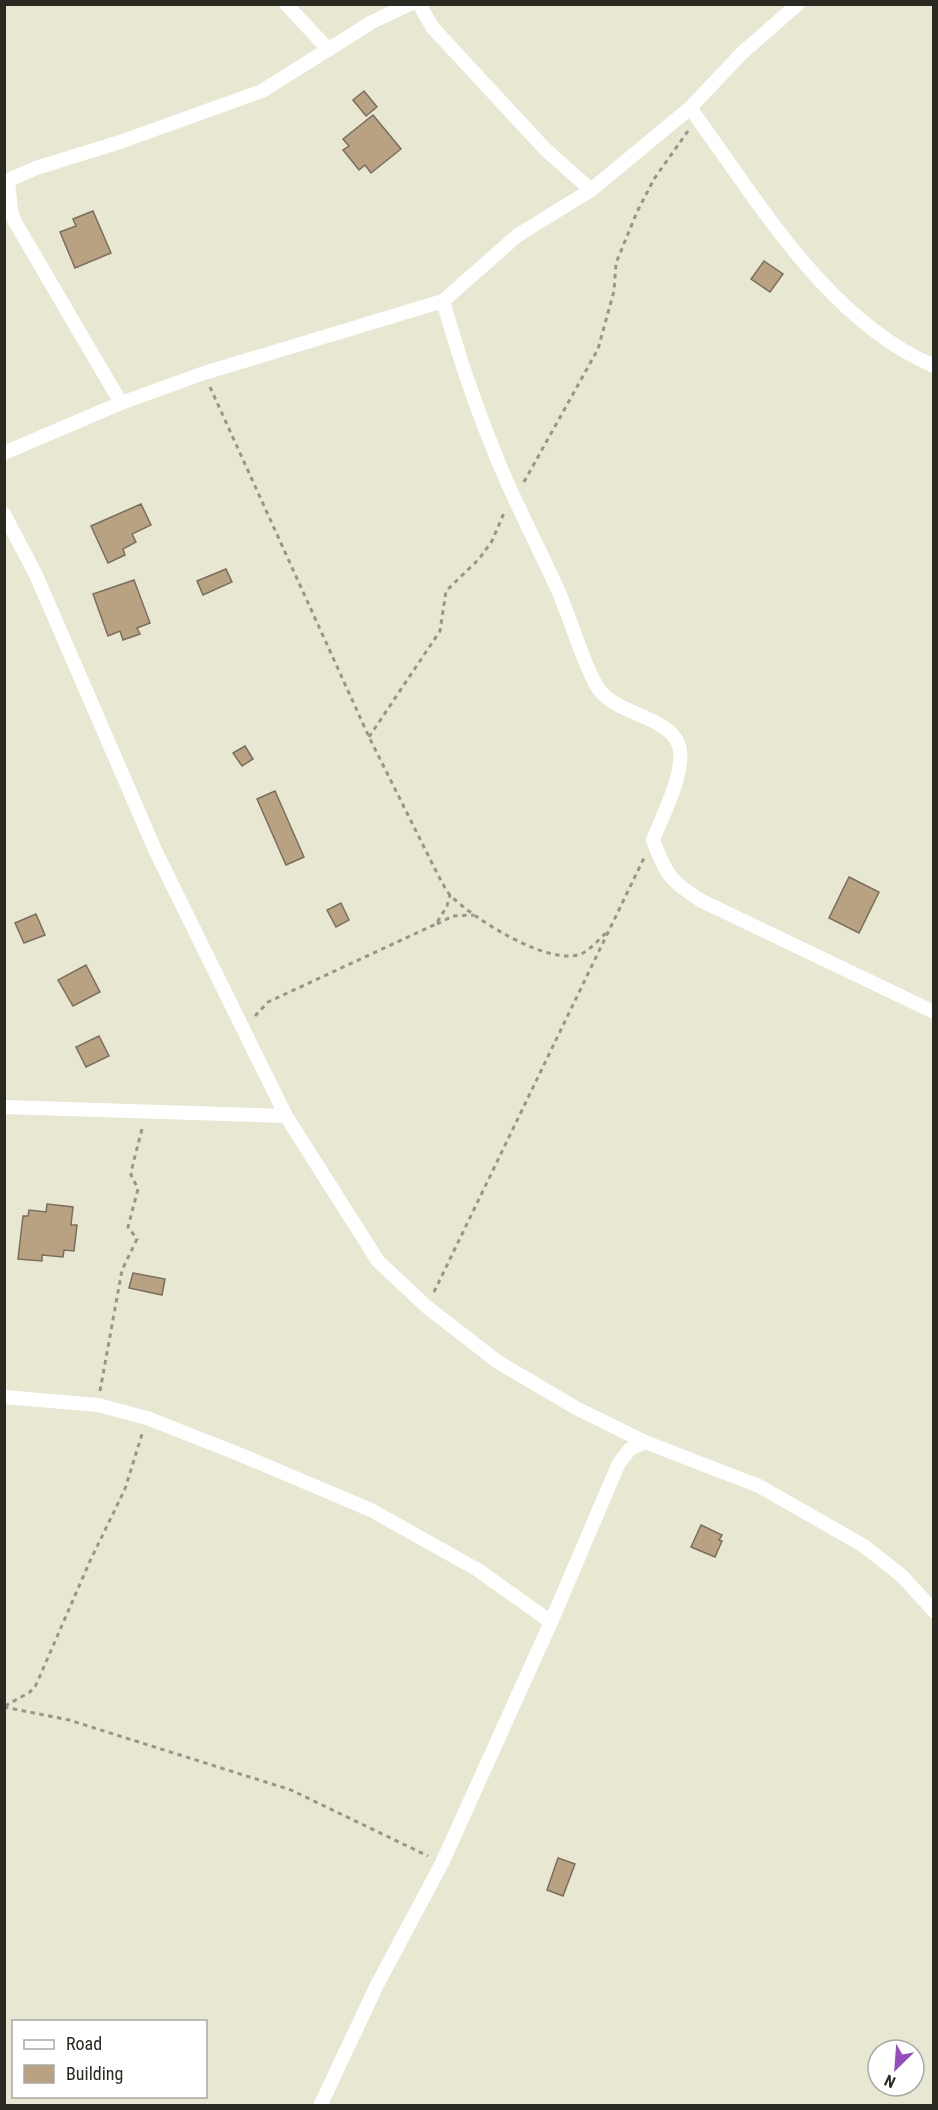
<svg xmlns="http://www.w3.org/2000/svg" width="938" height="2110" font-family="'Roboto Condensed',sans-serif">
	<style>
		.building { fill: #b9a281; stroke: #7a6e5e; stroke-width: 1.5 }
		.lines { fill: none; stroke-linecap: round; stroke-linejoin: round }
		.path { stroke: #979788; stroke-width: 3; stroke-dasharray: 4.5 4.5; stroke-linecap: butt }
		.street { stroke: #fff; stroke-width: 14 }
	</style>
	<rect width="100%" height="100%" fill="#e7e7d2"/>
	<g class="building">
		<path d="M364 91 377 107 366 116 353 100Z"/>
		<path d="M373 115 401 149 371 173 365 165 359 170 343 150 349 146 343 139Z"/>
		<path d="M93 211 111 253 75 268 60 232 76 226 73 219Z"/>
		<path d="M764 261 783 274 770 292 751 279Z"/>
		<path d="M141 504 151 525 132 534 136 542 123 549 125 555 108 563 91 526Z"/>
		<path d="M226 569 232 582 203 595 197 581Z"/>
		<path d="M134 580 150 623 137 628 140 634 123 640 120 631 108 636 93 594Z"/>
		<path d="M245 746 253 759 242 766 233 753Z"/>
		<path d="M275 791 304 857 286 865 257 799Z"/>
		<path d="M849 877 879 892 859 933 829 918Z"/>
		<path d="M341 903 349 920 336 927 327 910Z"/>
		<path d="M36 914 45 935 24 943 15 923Z"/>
		<path d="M86 965 100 992 73 1006 58 980Z"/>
		<path d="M99 1036 109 1056 86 1067 76 1047Z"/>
		<path d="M47 1204 73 1207 71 1225H77L74 1251 64 1250 63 1257 42 1255V1261L18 1259 23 1216H28L29 1210 46 1212Z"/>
		<path d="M133 1273 165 1279 162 1295 129 1288Z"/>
		<path d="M701 1525 722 1535 719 1540 722 1541 715 1557 691 1547Z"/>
		<path d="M558 1858 575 1864 563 1896 547 1890Z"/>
	</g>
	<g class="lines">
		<g class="path">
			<path d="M210 387 369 737 438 875C442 882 445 889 450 895 472 918 552 969 583 953 592 948 600 938 608 931"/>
			<path d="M524 482 598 349 614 291 616 263 637 212 654 179 688 131"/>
			<path d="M369 737 440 631 446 591 479 559 492 541 504 513"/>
			<path d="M437 924 453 916 474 915"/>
			<path d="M255 1016 268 1002 436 924 447 906 450 894"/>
			<path d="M434 1292 644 858"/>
			<path d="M100 1391 122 1270 137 1239 128 1227 138 1189 131 1175 132 1168 143 1125"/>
			<path d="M5 1706 30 1692 36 1685 90 1561 125 1489 143 1431"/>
			<path d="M4 1707 69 1720 291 1790 428 1856"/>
		</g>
		<g class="street">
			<path d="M286 4 328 49"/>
			<path d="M419 4 433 28 545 149 591 190"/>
			<path d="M690 108C757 199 826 320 934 366"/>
			<path d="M8 181 11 211 15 222 121 403"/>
			<path d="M4 182 36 168 120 142 262 91 372 22 410 4"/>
			<path d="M443 301C458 354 475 405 496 456 514 501 537 544 557 588 571 619 580 655 596 685 612 714 662 714 677 741 690 765 662 816 653 840 666 875 671 882 702 901L934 1012"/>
			<path d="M4 453 121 403 204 373 443 301 518 235 591 190 690 108 743 52 798 4"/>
			<path d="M4 514 36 575 156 852 286 1116 378 1261 427 1307 498 1362 576 1408 645 1442"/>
			<path d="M4 1107 286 1116"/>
			<path d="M4 1397 98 1405 147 1418 241 1455 371 1510 478 1570 551 1622"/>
			<path d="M320 2106 377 1985 442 1863 551 1622 619 1463 630 1449 645 1442 759 1486 864 1546 902 1576 934 1611"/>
		</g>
	</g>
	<rect width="938" height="2110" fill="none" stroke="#292921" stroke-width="12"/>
	<rect x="12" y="2020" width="195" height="78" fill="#ffffff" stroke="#a9a9a6" stroke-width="1.5"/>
	<rect x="24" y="2040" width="30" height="9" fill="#ffffff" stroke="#a9a9a6" stroke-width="1.5"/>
	<text x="66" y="2050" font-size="18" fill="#292921">Road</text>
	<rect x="24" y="2065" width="30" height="18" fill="#b9a281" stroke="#a9a9a6" stroke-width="1.5"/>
	<text x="66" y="2080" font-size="18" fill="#292921">Building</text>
	<g transform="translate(896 2068) rotate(205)"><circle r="28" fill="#ffffff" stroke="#a9a9a6" stroke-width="1.5"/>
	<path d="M0-4.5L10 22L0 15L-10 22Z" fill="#964cbe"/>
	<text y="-9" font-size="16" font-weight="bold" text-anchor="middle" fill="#292921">N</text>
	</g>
</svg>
